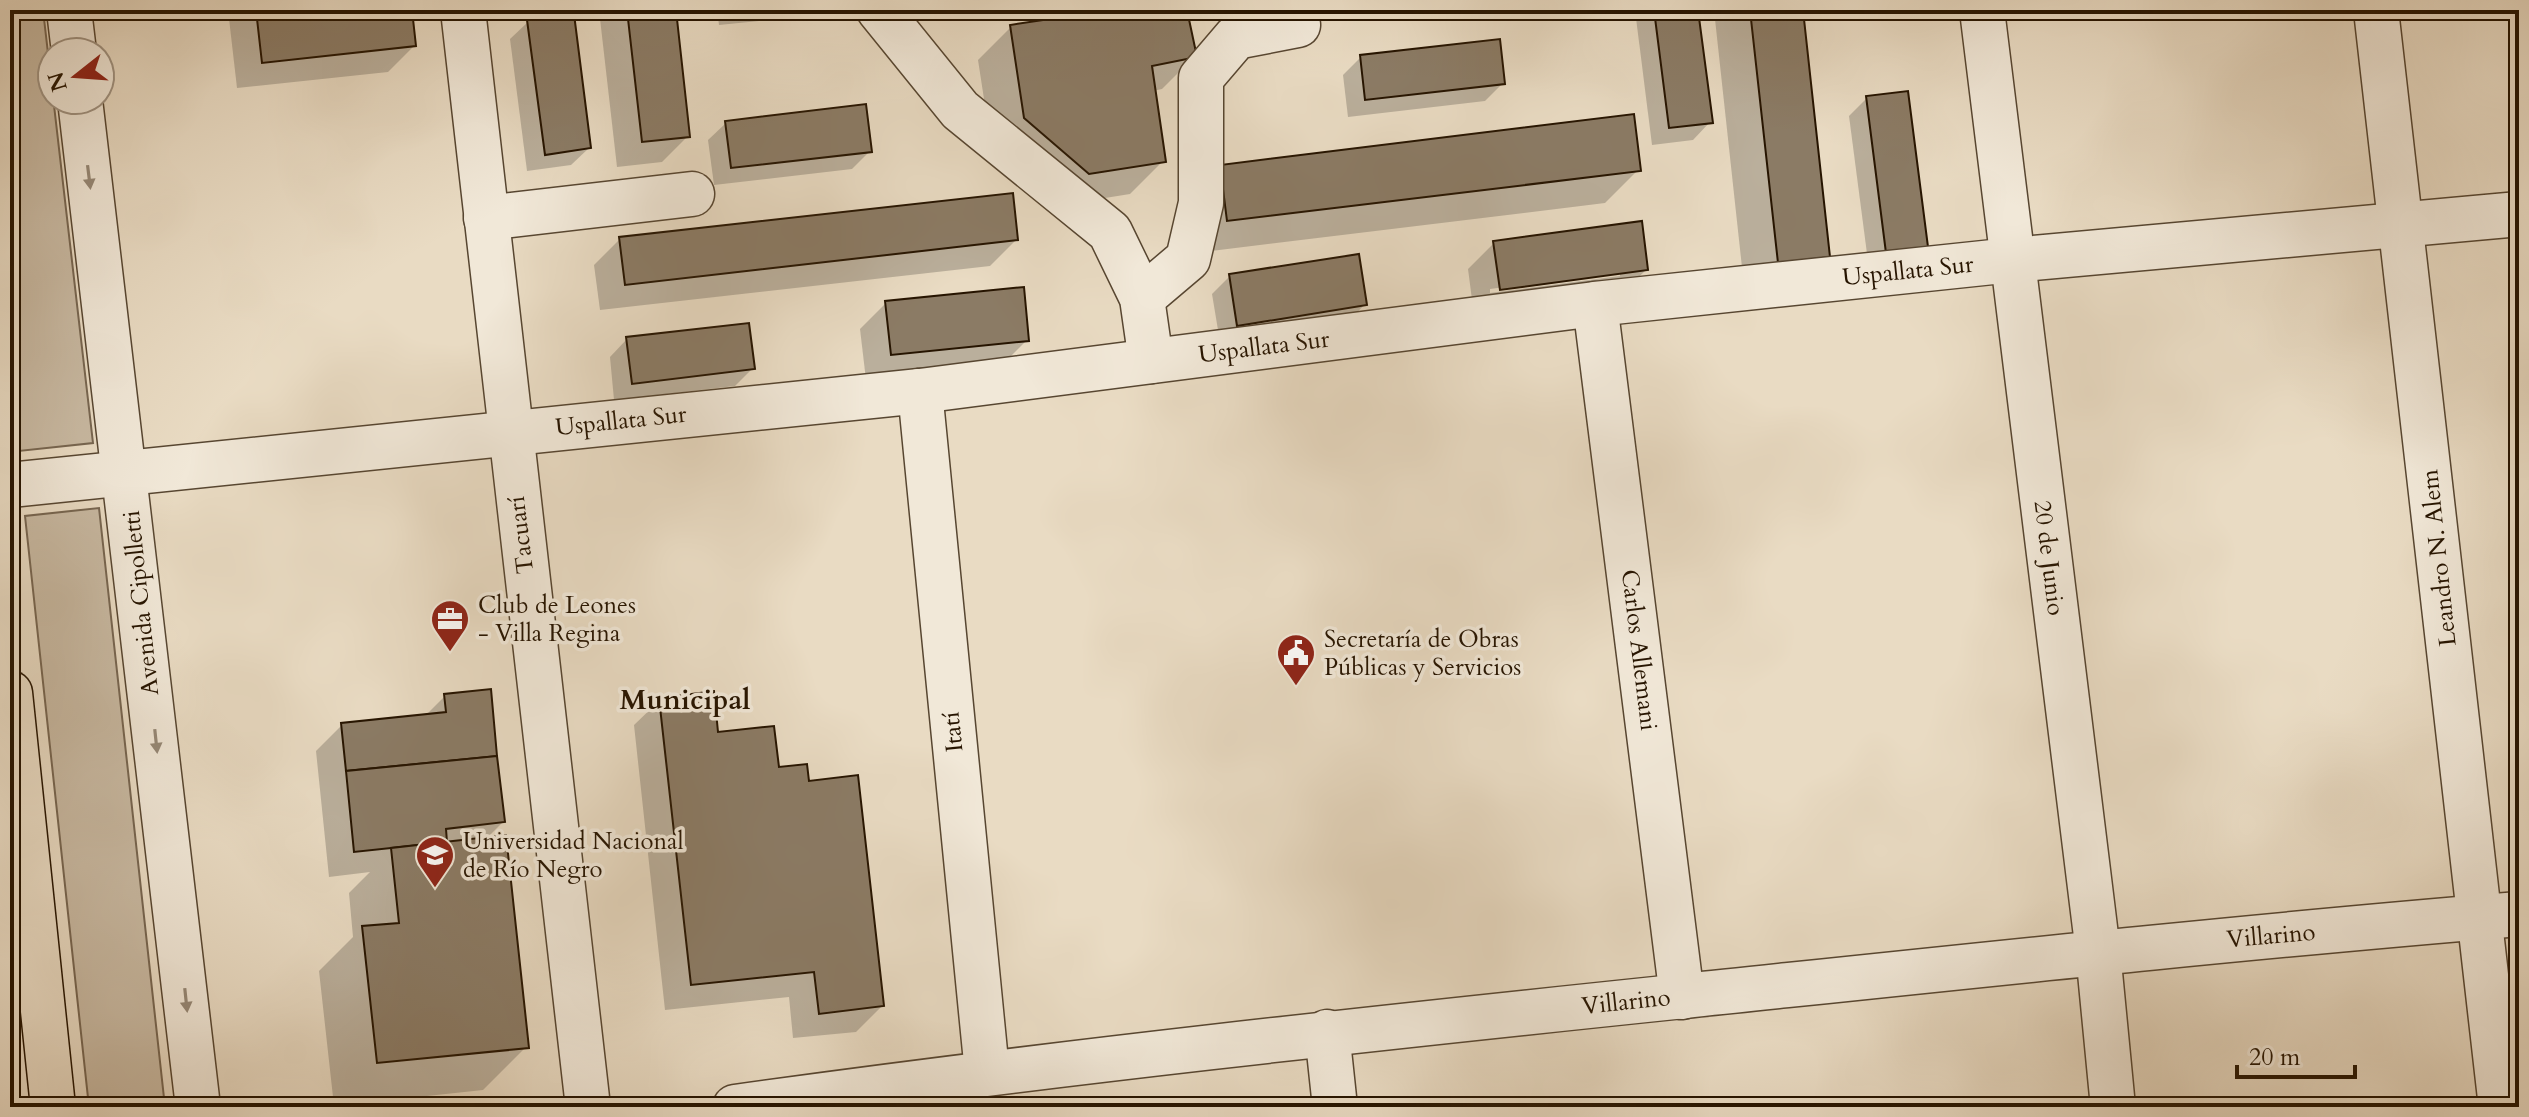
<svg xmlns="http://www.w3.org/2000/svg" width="2529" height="1117" font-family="Cardo,serif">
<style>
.green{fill:#c8b9a2;stroke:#776651;stroke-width:2}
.shadow{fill:#0003;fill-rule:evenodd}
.building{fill:#8b7b65;stroke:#261400;stroke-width:2}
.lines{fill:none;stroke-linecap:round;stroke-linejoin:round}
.minor-casing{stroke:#574631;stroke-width:47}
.major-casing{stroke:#261400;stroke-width:47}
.minor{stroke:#f1e8d8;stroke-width:44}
.major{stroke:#e9dbc3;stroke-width:44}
.oneway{fill:#968977}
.labels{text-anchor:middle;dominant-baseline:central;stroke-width:7;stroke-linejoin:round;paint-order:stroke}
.street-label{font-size:24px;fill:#261400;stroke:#f1e8d8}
.poi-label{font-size:24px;fill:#261400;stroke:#f1e8d8;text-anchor:start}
.quarter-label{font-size:28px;font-weight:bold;fill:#261400;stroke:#f1e8d8}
</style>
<rect width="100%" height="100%" fill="#e9dbc3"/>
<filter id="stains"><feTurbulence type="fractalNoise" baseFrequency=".0025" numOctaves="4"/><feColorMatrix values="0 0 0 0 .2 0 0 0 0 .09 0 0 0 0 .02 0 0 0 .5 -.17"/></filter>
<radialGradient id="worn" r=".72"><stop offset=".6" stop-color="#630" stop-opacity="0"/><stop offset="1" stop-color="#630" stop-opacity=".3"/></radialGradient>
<g class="green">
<path d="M 10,10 L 43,10 L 93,443 L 19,451 L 10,373 Z"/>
<path d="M 99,508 L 165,1107 L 89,1107 L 25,516 Z"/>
</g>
<g class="shadow">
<path d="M 228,10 L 410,10 L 414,46 L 388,72 L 237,88 Z"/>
<path d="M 599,10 L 674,10 L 688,136 L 662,162 L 617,167 Z"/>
<path d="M 717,10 L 769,10 L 759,21 L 719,25 Z"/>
<path d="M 1125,10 L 1185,10 L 1195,56 L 1162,89 L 1153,91 L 1163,161 L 1130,194 L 1055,206 L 992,151 L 978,60 L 1011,27 Z"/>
<path d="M 1240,10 L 1292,10 L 1241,18 Z"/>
<path d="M 1635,10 L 1696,10 L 1710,122 L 1693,140 L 1652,145 Z"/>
<path d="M 1714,10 L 1801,10 L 1828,256 L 1795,290 L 1745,295 Z"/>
<path d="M 528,22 L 589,148 L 571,165 L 527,171 L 510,39 Z"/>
<path d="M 1361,57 L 1503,83 L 1485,101 L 1348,117 L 1343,75 Z"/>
<path d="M 1867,98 L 1926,247 L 1869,269 L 1849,116 Z"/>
<path d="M 726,123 L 870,151 L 852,169 L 714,185 L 708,140 Z"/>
<path d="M 1221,167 L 1638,170 L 1605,203 L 1195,253 Z"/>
<path d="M 620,239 L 1016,240 L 990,266 L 600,310 L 594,265 Z"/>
<path d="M 1494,243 L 1646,270 L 1620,295 L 1474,315 L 1468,269 ZM 1620,272 L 1620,276 L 1490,293 L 1490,289 Z"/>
<path d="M 1230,276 L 1365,304 L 1348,322 L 1220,342 L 1212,294 Z"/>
<path d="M 886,303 L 1027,340 L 1001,366 L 866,380 L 860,329 Z"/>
<path d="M 627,339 L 753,368 L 735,386 L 614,400 L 610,357 Z"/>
<path d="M 445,696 L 503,822 L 485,840 L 526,1047 L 483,1090 L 334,1106 L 319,971 L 353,937 L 349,893 L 370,872 L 329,877 L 316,751 L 342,725 L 425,716 Z"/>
<path d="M 660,700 L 807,783 L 882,1006 L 856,1032 L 793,1038 L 789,997 L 665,1010 L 634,725 Z"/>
</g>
<g class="building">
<path d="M 256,10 L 412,10 L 416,46 L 262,63 Z"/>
<path d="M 627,10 L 676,10 L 690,137 L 642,142 Z"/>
<path d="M 1111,10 L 1187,10 L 1197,57 L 1152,66 L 1166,162 L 1089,174 L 1024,118 L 1010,25 Z"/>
<path d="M 1654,10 L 1698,10 L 1713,123 L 1669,128 Z"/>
<path d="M 1750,10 L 1803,10 L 1830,257 L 1778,263 Z"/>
<path d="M 574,14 L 591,148 L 545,155 L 527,20 Z"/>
<path d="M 1500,39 L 1505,84 L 1365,100 L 1360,55 Z"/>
<path d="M 1908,91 L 1928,247 L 1886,253 L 1866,96 Z"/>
<path d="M 866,104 L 872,152 L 731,168 L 725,121 Z"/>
<path d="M 1634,114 L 1641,171 L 1227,221 L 1220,165 Z"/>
<path d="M 1013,193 L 1018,240 L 625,285 L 619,237 Z"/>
<path d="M 1642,221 L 1648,270 L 1500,290 L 1493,241 Z"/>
<path d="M 1359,254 L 1367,305 L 1237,326 L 1229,274 Z"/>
<path d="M 1024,287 L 1029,341 L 891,355 L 885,301 Z"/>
<path d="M 749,323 L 755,369 L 632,384 L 626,337 Z"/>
<path d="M 491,689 L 497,756 L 346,771 L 341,723 L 446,712 L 444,694 Z"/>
<path d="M 714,691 L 718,732 L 774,726 L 779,767 L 807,764 L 809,781 L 858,775 L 884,1006 L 819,1014 L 814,972 L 691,985 L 659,698 Z"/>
<path d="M 497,756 L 505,822 L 446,829 L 447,842 L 354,852 L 346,771 Z"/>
<path d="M 506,835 L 529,1048 L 377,1063 L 362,926 L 399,923 L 391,848 Z"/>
</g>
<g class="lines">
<g class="minor-casing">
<g id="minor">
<path d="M 69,10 L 74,52"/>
<path d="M 463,10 L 588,1107"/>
<path d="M 879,10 L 960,110 L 1110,232 L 1142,298 L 1151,361"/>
<path d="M 1982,10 L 2098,952 L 2113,1107"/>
<path d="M 2376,10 L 2501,1107"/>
<path d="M 80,100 L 198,1107"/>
<path d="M 486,218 L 692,194"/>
<path d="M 1142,298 L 1188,259 L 1201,203 L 1201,78 L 1236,37 L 1298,25"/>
<path d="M 1595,304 L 1682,997"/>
<path d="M 920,391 L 987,1072"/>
<path d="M 10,485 L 920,391 L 1595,304 L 2012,260 L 2519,214"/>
<path d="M 1327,1032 L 1335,1107"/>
<path d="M 735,1107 C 1051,1063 1367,1029 1684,996 C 1962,967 2240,937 2519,914"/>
</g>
</g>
<g class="major-casing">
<path id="major" d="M 10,693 L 53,1107"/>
</g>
<use href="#minor" class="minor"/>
<use href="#major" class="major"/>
</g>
<defs><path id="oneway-solid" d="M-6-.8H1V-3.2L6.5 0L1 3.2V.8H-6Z" transform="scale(2)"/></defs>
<g class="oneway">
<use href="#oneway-solid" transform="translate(89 177) rotate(83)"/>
<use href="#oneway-solid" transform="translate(156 741) rotate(84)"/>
<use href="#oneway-solid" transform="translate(186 1000) rotate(84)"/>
</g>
<defs>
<g id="office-pin" transform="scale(2)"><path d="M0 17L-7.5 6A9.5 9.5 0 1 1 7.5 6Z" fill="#8f2418" stroke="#f1e8d8"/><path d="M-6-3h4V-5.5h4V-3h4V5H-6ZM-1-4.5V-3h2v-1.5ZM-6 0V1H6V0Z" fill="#fff"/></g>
<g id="civic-pin" transform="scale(2)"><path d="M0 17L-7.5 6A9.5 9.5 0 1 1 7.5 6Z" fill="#8f2418" stroke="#f1e8d8"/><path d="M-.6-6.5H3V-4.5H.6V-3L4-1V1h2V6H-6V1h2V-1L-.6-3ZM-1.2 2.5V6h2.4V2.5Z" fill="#fff"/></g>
<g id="university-pin" transform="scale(2)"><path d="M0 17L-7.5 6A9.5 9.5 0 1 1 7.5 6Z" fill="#8f2418" stroke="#f1e8d8"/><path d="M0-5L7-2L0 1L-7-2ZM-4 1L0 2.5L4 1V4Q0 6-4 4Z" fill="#fff"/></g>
</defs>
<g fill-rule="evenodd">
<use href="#office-pin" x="450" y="619"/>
<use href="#civic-pin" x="1296" y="653"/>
<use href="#university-pin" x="435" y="855"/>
</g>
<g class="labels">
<g class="street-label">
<text transform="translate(1908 271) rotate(-6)">Uspallata Sur</text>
<text transform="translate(1264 347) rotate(-7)">Uspallata Sur</text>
<text transform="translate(621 421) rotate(-6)">Uspallata Sur</text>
<text transform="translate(521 535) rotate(-97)">Tacuarí</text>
<text transform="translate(2049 558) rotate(83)">20 de Junio</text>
<text transform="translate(2439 558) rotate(-96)">Leandro N. Alem</text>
<text transform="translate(141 603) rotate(-96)">Avenida Cipolletti</text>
<text transform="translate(1639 650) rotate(83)">Carlos Allemani</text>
<text transform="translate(953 732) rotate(-96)">Itatí</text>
<text transform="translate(2271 936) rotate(-5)">Villarino</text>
<text transform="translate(1626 1002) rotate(-6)">Villarino</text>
</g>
<g class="poi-label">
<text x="478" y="605">Club de Leones<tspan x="478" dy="28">- Villa Regina</tspan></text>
<text x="1324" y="639">Secretaría de Obras<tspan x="1324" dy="28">Públicas y Servicios</tspan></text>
<text x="463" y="841">Universidad Nacional<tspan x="463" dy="28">de Río Negro</tspan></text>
</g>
<g class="quarter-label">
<text x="685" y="700">Municipal</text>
</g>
</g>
<rect width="2529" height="1117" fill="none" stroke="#e9dbc3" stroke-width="40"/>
<rect x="12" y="12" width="2505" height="1093" fill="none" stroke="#261400" stroke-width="4"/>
<rect x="20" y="20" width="2489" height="1077" fill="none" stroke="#261400" stroke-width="2"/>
<g transform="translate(76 76) rotate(253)"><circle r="38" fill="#f1e8d8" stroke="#a09382" stroke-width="2"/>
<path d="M0-6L14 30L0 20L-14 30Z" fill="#8f2418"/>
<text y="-12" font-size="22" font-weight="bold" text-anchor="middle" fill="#261400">N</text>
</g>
<path d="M2237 1065v12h118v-12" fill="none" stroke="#261400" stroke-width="4"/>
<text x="2249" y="1065" font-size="24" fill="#261400" stroke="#f1e8d8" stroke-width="6" paint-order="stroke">20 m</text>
<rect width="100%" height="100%" filter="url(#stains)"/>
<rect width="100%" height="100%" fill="url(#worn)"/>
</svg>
